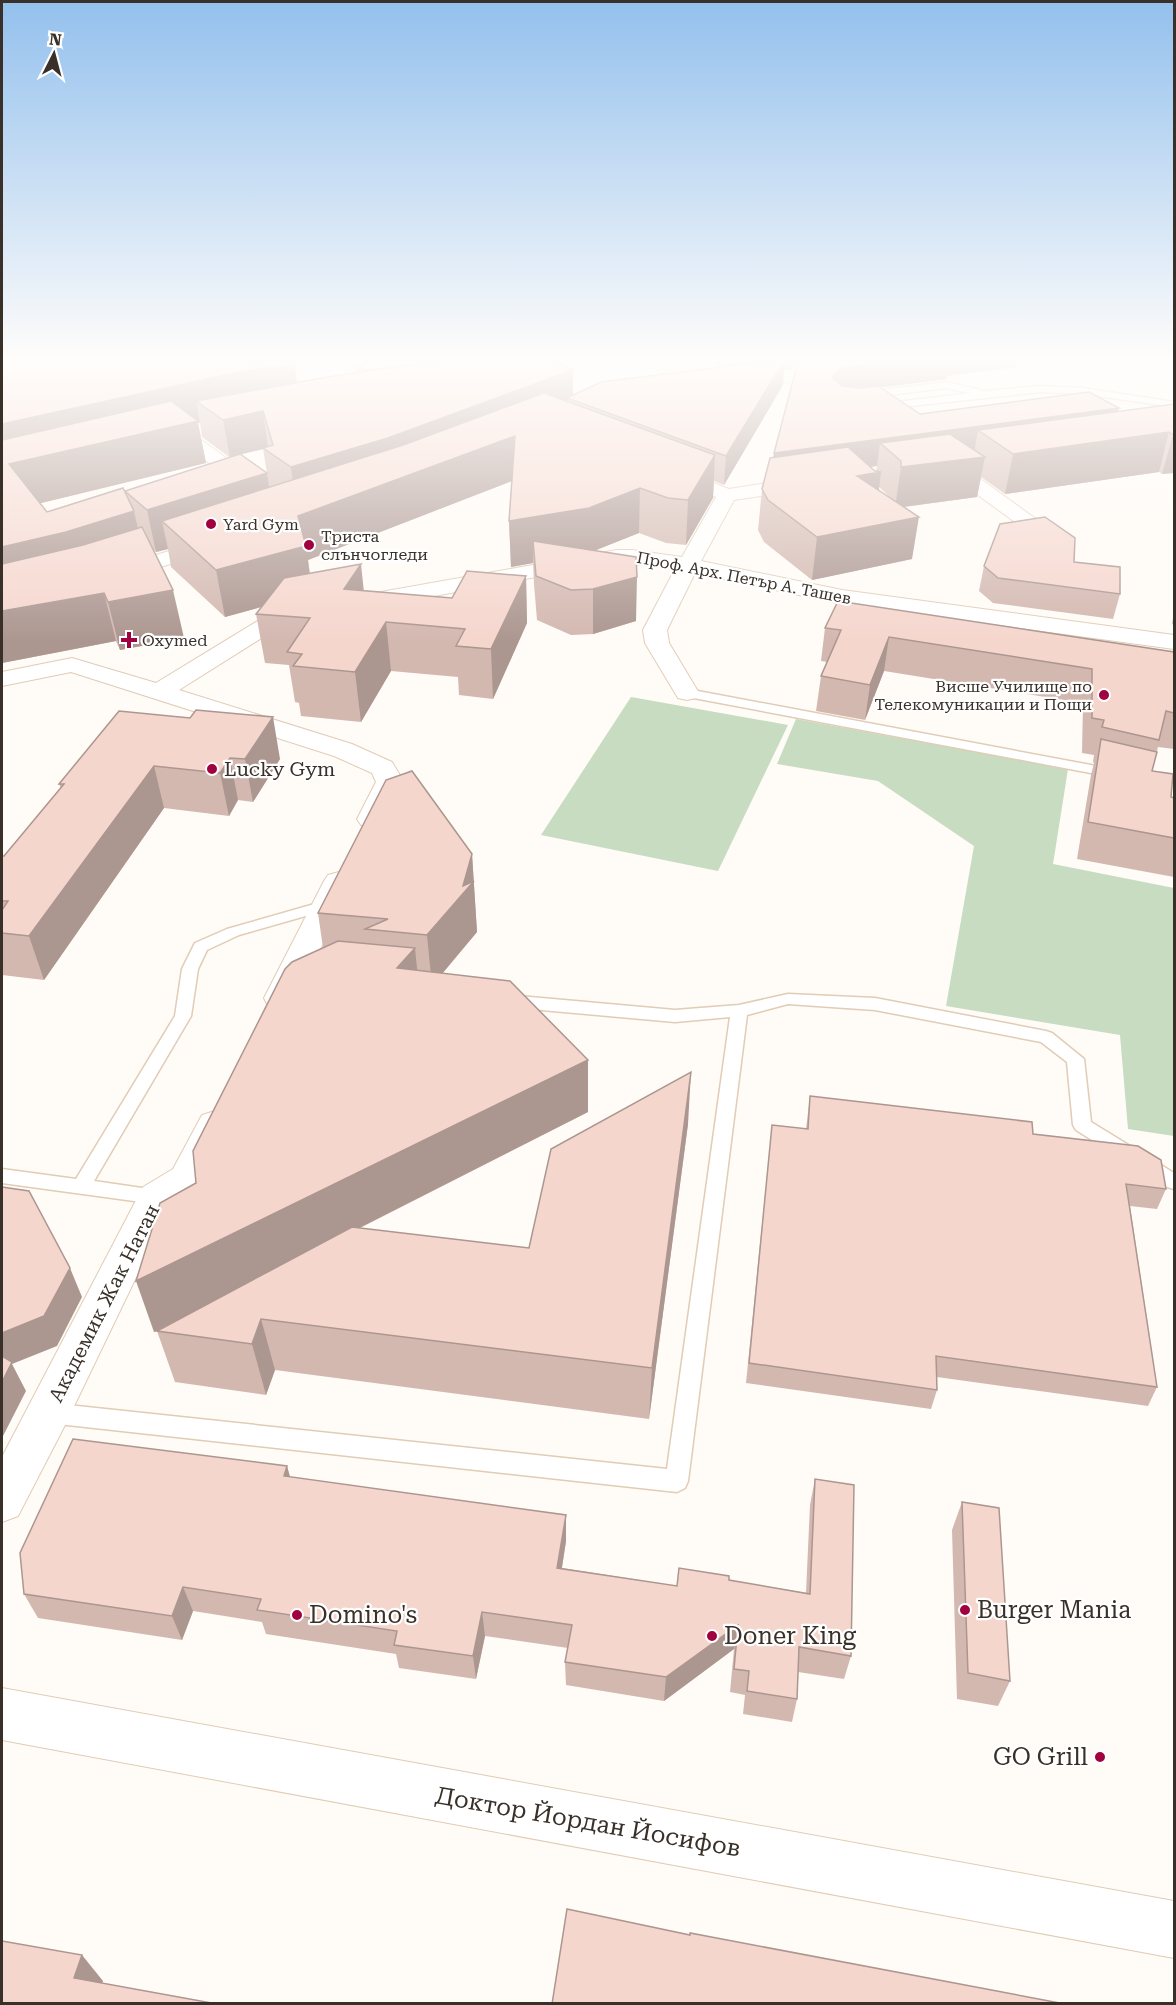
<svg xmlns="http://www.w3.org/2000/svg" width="1176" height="2005" font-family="'Roboto Serif',serif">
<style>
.green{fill:#c7dcc1}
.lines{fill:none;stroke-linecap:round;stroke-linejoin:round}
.service-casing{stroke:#e1ccb6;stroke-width:3}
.minor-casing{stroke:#e1ccb6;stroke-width:2}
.tertiary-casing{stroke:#e1ccb6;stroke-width:2}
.service{fill:#fff;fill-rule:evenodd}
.minor{fill:#fff;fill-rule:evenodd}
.tertiary{fill:#fff;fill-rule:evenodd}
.wall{fill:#d3b8b0;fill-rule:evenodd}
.shaded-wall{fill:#ac9690}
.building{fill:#f5d6cd;stroke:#ac9690;stroke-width:1.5}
.poi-dot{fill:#a0023f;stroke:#fff;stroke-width:2}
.labels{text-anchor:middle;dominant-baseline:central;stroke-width:4.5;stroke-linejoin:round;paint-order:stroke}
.far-poi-label{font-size:16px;fill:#393129;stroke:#fff;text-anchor:start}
.far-street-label{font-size:16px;fill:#393129;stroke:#fff}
.poi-label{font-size:20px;fill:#393129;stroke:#fff;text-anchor:start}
.street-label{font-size:20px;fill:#393129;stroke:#fff}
.near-poi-label{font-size:24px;fill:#393129;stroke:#fff;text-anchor:start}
.near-street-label{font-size:24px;fill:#393129;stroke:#fff}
</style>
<rect width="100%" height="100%" fill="#fffbf6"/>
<g class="green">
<path d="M 631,697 L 788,725 L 718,871 L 541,835 Z"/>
<path d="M 796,719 L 1068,769 L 1053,864 L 1174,888 L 1174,1136 L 1128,1129 L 1120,1035 L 946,1006 L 974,846 L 878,781 L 777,764 Z"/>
</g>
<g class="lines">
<g class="service-casing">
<g id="service">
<path d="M 946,382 L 985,391 L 1040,386 L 1083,388 L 1174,402 L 1174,407 L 1083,394 L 1040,392 L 883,409 L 879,406 L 880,404 L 970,393 L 946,388 L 864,398 L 860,395 L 864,392 Z"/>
<path d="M 687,689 L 1112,769 L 1119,773 L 1112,777 L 683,696 L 681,693 Z"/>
<path d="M 325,901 L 333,906 L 330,909 L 239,935 L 207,950 L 198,969 L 191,1016 L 94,1181 L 156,1190 L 163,1192 L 166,1197 L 163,1202 L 156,1204 L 2,1183 L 2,1169 L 76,1179 L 175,1016 L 182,969 L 195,943 L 227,929 Z"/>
<path d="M 788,994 L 875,998 L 1046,1031 L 1052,1033 L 1084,1059 L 1091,1122 L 1174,1173 L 1174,1189 L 1167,1187 L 1076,1130 L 1073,1125 L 1067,1062 L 1041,1042 L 875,1010 L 788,1004 L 747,1015 L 688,1481 L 685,1488 L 677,1492 L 49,1423 L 41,1420 L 38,1413 L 41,1406 L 49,1403 L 667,1469 L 730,1017 L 675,1022 L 508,1007 L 502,1005 L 500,1001 L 502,997 L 508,995 L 675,1010 L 739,1005 Z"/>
</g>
</g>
<g class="minor-casing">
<g id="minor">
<path d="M 876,361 L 922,361 L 914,366 L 740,388 L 732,383 L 740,378 Z"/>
<path d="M 182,429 L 188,430 L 260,483 L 263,487 L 260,491 L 246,491 L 176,438 L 173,434 L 176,430 Z"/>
<path d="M 946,457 L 953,459 L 1047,527 L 1050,531 L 1047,535 L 1040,537 L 1033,535 L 939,467 L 937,463 L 939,459 Z"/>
<path d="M 671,467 L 729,489 L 806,477 L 813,479 L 816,483 L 813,487 L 806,489 L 734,500 L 701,561 L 842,590 L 1174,635 L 1174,649 L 842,604 L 695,573 L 667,630 L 669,643 L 699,693 L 696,698 L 687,700 L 678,698 L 645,643 L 643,630 L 675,569 L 617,562 L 364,609 L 356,607 L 353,602 L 356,597 L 364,595 L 617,550 L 632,550 L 682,557 L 716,497 L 664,477 L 661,473 L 664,469 Z"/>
<path d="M 213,537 L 220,539 L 223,543 L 220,547 L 117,582 L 109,580 L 106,575 L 109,570 Z"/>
<path d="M 302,607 L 310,609 L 313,614 L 310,619 L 284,624 L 179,690 L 352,744 L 392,762 L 404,782 L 381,825 L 371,827 L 361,825 L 357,819 L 376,782 L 372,773 L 334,756 L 71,672 L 2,686 L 2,672 L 72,658 L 156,683 L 269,614 Z"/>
<path d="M 339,872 L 350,875 L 354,881 L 296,998 L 292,1006 L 280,1009 L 268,1006 L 264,998 L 324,881 L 328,875 Z"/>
<path d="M 215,1111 L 228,1115 L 233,1124 L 199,1189 L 170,1207 L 64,1427 L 18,1516 L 2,1522 L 2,1457 L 143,1187 L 173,1169 L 202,1115 Z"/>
</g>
</g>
<g class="tertiary-casing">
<path id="tertiary" d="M 2,1688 L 1174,1901 L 1174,1958 L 2,1740 Z"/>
</g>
<use href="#service" class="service"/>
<use href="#minor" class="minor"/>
<use href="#tertiary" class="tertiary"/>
</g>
<g class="wall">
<path d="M 2,361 L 298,361 L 295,368 L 297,382 L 357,372 L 347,361 L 555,361 L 573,395 L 718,367 L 711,361 L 797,361 L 792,369 L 784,370 L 783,385 L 724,485 L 714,481 L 713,498 L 686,545 L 666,543 L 639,533 L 595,550 L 636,621 L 593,634 L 571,635 L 537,620 L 534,584 L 533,563 L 511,567 L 509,521 L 512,481 L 308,560 L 310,574 L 364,591 L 452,598 L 526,576 L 527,623 L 493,699 L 459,695 L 458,677 L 391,671 L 361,722 L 301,716 L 299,703 L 295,702 L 289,665 L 265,663 L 256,614 L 261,607 L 225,617 L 171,567 L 168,549 L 156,552 L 154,550 L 184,638 L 120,650 L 116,641 L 2,663 ZM 198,423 L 200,423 L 202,437 L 229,457 L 125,491 L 126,494 L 47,512 L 40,503 L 206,463 ZM 263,449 L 267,473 L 241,454 Z"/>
<path d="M 798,361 L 1028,361 L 1016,362 L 1015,367 L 947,376 L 947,379 L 880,387 L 920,414 L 1119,408 L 1118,412 L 1174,404 L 1174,473 L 1162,474 L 1159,472 L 1005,494 L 981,477 L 977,497 L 904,507 L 912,559 L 812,580 L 764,542 L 758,530 L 762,489 L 773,457 ZM 877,466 L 876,471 L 871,467 ZM 879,487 L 892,499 L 879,490 Z"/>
<path d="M 1074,562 L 1120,594 L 1113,619 L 993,603 L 979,591 L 984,566 Z"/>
<path d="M 1174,612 L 1174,625 L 1172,624 Z"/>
<path d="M 825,628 L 1174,652 L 1174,749 L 1158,747 L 1152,771 L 1171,797 L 1174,798 L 1174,877 L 1077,859 L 1091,775 L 1094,763 L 1093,762 L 1094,755 L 1082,753 L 1083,703 L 884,671 L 865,720 L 816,711 L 821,676 L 827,662 L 821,661 Z"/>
<path d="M 119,711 L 280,759 L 253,802 L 238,800 L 229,816 L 164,808 L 44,980 L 2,975 L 2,856 L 4,856 L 61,788 L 59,784 Z"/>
<path d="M 472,854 L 477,932 L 442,973 L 588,1060 L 588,1112 L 360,1228 L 529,1248 L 688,1124 L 649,1419 L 275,1370 L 266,1395 L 175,1382 L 157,1331 L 172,1323 L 154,1332 L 196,1183 L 323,948 L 318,913 Z"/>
<path d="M 810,1096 L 1033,1134 L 1166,1189 L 1157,1209 L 1130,1206 L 1157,1387 L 1148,1406 L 937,1377 L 937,1390 L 931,1409 L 746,1383 L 772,1125 L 806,1129 Z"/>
<path d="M 287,1466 L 290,1477 L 566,1515 L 566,1541 L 562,1568 L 677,1586 L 729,1580 L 806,1593 L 810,1505 L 815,1479 L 851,1656 L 844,1679 L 798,1672 L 797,1699 L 792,1722 L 743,1714 L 745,1695 L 730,1692 L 734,1649 L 664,1701 L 566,1685 L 565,1662 L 568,1648 L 485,1636 L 476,1679 L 399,1668 L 396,1654 L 266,1634 L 262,1622 L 193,1611 L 182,1640 L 38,1618 L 24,1594 Z"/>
<path d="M 962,1502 L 1010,1681 L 998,1706 L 957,1699 L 952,1530 Z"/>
</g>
<g class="shaded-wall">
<path d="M 288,361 L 298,361 L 295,368 L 299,404 L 196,401 L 200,423 L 198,423 L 206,463 L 21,508 L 2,469 L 2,424 Z"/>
<path d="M 747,361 L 797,361 L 792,369 L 784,370 L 783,385 L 724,485 L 726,456 L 746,375 Z"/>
<path d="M 895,361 L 1028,361 L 1016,362 L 1015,367 L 947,376 L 947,379 L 839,393 L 830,400 L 833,375 L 842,367 Z"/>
<path d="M 573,370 L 573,400 L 567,398 L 567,407 L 296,507 L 291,467 Z"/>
<path d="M 1119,408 L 1112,434 L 978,430 L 974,453 L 900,463 L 901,461 L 880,443 L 877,466 L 771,481 L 774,453 Z"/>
<path d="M 263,411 L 268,448 L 230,457 L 223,420 Z"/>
<path d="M 1169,432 L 1159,472 L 1005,494 L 1013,454 Z"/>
<path d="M 1173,435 L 1174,435 L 1174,473 L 1162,474 Z"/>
<path d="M 515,436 L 517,479 L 308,560 L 312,593 L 225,617 L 216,570 L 298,516 Z"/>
<path d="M 715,455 L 713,498 L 686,545 L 688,500 Z"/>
<path d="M 985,457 L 977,497 L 895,508 L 901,467 Z"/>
<path d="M 881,472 L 876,513 L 857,476 Z"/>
<path d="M 267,473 L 273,514 L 162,521 L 168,549 L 156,552 L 147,510 Z"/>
<path d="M 640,488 L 639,533 L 589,553 L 533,541 L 533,563 L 511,567 L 509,521 Z"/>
<path d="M 134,511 L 144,556 L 2,598 L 2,547 Z"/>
<path d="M 919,517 L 912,559 L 812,580 L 817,537 Z"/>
<path d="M 361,564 L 366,612 L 344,589 Z"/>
<path d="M 526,576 L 527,623 L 493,699 L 491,649 Z"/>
<path d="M 637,577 L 636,621 L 593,634 L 593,589 Z"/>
<path d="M 173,590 L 184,638 L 120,650 L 108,602 Z"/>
<path d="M 104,593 L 116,641 L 2,663 L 2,611 Z"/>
<path d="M 386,622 L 391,671 L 361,722 L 355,672 Z"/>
<path d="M 889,637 L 884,671 L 865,720 L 870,685 Z"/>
<path d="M 273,717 L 280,759 L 253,802 L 245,759 Z"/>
<path d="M 230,758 L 238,800 L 229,816 L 220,773 Z"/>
<path d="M 154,766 L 164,808 L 44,980 L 29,936 Z"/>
<path d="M 472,854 L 477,932 L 432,986 L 427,935 L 463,886 Z"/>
<path d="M 415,948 L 420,1000 L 397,968 Z"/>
<path d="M 588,1060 L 588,1112 L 154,1332 L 136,1281 Z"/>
<path d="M 691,1072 L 688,1124 L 649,1419 L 652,1368 Z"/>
<path d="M 70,1268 L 82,1297 L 57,1346 L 12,1364 L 26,1391 L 2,1438 L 2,1333 Z"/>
<path d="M 261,1319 L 275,1370 L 266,1395 L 252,1344 Z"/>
<path d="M 287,1466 L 294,1492 L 284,1476 Z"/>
<path d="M 566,1515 L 566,1541 L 558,1592 L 557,1568 Z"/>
<path d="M 183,1587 L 193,1611 L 182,1640 L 172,1616 Z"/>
<path d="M 482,1612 L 485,1636 L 476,1679 L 473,1656 Z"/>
<path d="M 738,1625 L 734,1649 L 664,1701 L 666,1677 Z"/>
<path d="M 82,1955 L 103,1981 L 96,2003 L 74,1978 Z"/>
</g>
<g class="building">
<path d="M 2,361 L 293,361 L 294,364 L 239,372 L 2,424 Z"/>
<path d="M 357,361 L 439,361 L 366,371 Z"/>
<path d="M 439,361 L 555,361 L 573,370 L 388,438 L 291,467 L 263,448 L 273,445 L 263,411 L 223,420 L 196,401 L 327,377 Z"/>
<path d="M 769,361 L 784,361 L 726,456 L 567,398 L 601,382 Z"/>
<path d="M 798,361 L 895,361 L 842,367 L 833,375 L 833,378 L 842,386 L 859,388 L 878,386 L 920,414 L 1089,392 L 1119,408 L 774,453 Z"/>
<path d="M 544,393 L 715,455 L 688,500 L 668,498 L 640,488 L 589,508 L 509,521 L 515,436 L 298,516 L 306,546 L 216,570 L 162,521 L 403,445 Z"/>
<path d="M 171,401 L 198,421 L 9,464 L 47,512 L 123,488 L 134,511 L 66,532 L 2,547 L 2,440 Z"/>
<path d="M 1174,404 L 1174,435 L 1169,432 L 1013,454 L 978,430 Z"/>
<path d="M 950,434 L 985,457 L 901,467 L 901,461 L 880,443 Z"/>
<path d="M 848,447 L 875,471 L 881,472 L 857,476 L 919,517 L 817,537 L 768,500 L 762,489 L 770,458 Z"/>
<path d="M 240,454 L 267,473 L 147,510 L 125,491 Z"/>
<path d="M 1045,517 L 1075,538 L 1074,562 L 1120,567 L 1120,594 L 998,578 L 984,566 L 1000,524 Z"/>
<path d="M 142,527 L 173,590 L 108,602 L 104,593 L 2,611 L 2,564 L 83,545 Z"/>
<path d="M 533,541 L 636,557 L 637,577 L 593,589 L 571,590 L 536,576 Z"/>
<path d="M 361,564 L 344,589 L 452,598 L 467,571 L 526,576 L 491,649 L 456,646 L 465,629 L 386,622 L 355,672 L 293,666 L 302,654 L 287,652 L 310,618 L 256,614 L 284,578 Z"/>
<path d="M 838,601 L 1174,652 L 1174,713 L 1166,711 L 1159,740 L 1102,727 L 1104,720 L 1092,718 L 1092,669 L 889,637 L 870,685 L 821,676 L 841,630 L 825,628 Z"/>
<path d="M 196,710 L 273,717 L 245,759 L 230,758 L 220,773 L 154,766 L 29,936 L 2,933 L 2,910 L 8,901 L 2,901 L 2,856 L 4,856 L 64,784 L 59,784 L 119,711 L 190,718 Z"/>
<path d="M 1101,739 L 1157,752 L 1152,771 L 1173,774 L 1171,797 L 1174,798 L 1174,838 L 1088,822 Z"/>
<path d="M 412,771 L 472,854 L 463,886 L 474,881 L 427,935 L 365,929 L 388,919 L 318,913 L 386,780 Z"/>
<path d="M 338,941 L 415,948 L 397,968 L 510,981 L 588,1060 L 136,1281 L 160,1203 L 196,1183 L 193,1151 L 285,969 L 292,962 Z"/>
<path d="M 691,1072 L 652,1368 L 261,1319 L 252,1344 L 157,1331 L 352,1227 L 529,1248 L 551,1149 Z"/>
<path d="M 810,1096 L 1032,1122 L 1033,1134 L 1138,1146 L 1161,1160 L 1166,1189 L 1126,1184 L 1157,1387 L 936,1356 L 937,1390 L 749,1363 L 772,1125 L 808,1129 Z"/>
<path d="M 2,1187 L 29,1191 L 70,1268 L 44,1316 L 2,1333 Z"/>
<path d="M 2,1356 L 12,1362 L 2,1382 Z"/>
<path d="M 73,1439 L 287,1466 L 284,1476 L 566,1515 L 557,1568 L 677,1586 L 679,1568 L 729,1576 L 729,1580 L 810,1594 L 815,1479 L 854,1485 L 851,1656 L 799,1647 L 797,1699 L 747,1691 L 749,1671 L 734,1669 L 738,1625 L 666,1677 L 565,1662 L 572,1625 L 482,1612 L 473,1656 L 394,1645 L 397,1631 L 257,1610 L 261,1599 L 183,1587 L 172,1616 L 24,1594 L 20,1553 Z"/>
<path d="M 962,1502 L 999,1508 L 1010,1681 L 968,1673 Z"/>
<path d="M 567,1909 L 690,1935 L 690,1933 L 1065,2004 L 552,2004 Z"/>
<path d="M 2,1941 L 82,1955 L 74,1978 L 217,2004 L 2,2004 Z"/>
</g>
<linearGradient id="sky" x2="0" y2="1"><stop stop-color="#93c0ed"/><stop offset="0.56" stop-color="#fffdfb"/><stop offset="1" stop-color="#fffdfb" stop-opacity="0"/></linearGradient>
<rect width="1176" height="642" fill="url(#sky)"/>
<g class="poi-dot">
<circle cx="211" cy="524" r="6"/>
<circle cx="309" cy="545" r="6"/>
<path d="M126 631h6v6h6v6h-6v6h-6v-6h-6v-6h6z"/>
<circle cx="1104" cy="695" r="6"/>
<circle cx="212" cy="769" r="6"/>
<circle cx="965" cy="1610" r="6"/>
<circle cx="297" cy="1615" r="6"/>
<circle cx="712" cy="1636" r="6"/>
<circle cx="1100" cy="1757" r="6"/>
</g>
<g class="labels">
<g class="far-poi-label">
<text x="223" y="524">Yard Gym</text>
<text x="321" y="536">Триста<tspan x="321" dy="18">слънчогледи</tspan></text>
<text x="142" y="640">Oxymed</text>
<text x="1092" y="686" text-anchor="end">Висше Училище по<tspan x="1092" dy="18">Телекомуникации и Пощи</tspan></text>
</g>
<g class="far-street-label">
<text transform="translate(744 578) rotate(11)">Проф. Арх. Петър А. Ташев</text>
</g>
<g class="poi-label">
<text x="224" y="769">Lucky Gym</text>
</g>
<g class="street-label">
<text transform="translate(104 1303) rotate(-63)">Академик Жак Натан</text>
</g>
<g class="near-poi-label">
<text x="977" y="1610">Burger Mania</text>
<text x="309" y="1615">Domino's</text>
<text x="724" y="1636">Doner King</text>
<text x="1088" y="1757" text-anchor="end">GO Grill</text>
</g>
<g class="near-street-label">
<text transform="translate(588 1822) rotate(10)">Доктор Йордан Йосифов</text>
</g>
</g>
<rect width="1176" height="2005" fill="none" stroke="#393129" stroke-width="6"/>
<g transform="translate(54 54) rotate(6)" stroke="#ffffff" stroke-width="4.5" paint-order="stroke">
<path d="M0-4.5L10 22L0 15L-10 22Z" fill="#393129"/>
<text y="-9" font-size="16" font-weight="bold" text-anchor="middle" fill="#393129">N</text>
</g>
</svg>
